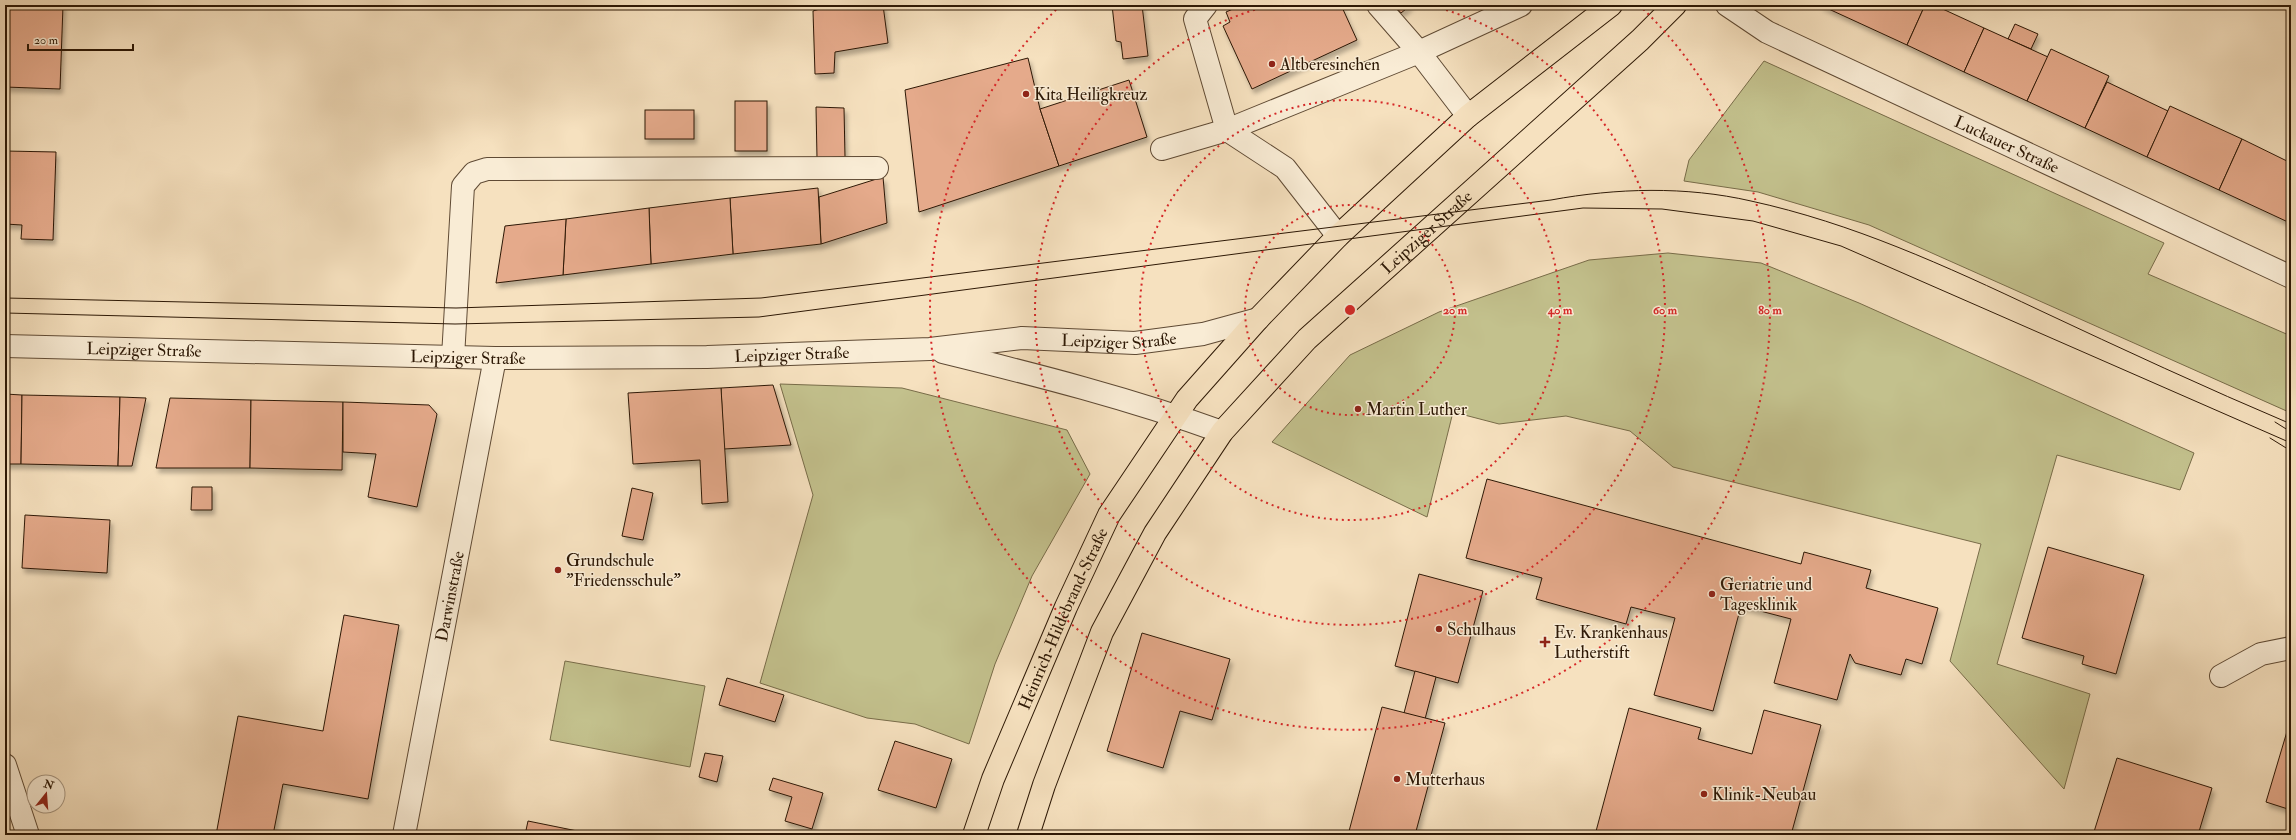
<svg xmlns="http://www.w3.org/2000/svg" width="2296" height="840" font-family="'IM FELL Double Pica',serif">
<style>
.green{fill:#c3c18d;stroke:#786c49}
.building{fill:#e5aa8b;stroke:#2d1805;filter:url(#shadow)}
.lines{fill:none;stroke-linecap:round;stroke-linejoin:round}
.minor-casing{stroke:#5f4a34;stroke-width:24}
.major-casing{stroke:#2d1805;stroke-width:24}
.minor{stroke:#f9ecd5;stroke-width:22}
.major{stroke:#f6e1bf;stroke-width:22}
.tram{stroke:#2d1805;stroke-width:1}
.ring{fill:none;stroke:#d62828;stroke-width:2;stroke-dasharray:2 4}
.poi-dot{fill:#8f2418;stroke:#f9ecd5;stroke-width:1.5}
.labels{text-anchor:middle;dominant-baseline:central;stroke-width:3;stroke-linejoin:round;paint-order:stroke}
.poi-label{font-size:17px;fill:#2d1805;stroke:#f9ecd5;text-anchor:start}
.street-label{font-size:17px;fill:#2d1805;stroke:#f9ecd5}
.centre{fill:#d62828;stroke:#f9ecd5;stroke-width:2}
.ring-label{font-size:12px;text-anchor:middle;font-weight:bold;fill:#d62828;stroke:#f9ecd5;stroke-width:3;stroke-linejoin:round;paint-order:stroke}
</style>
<defs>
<filter id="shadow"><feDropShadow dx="2.5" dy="4.5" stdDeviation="2" flood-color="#0004"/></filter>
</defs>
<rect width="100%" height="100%" fill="#f6e1bf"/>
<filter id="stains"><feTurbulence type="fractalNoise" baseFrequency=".005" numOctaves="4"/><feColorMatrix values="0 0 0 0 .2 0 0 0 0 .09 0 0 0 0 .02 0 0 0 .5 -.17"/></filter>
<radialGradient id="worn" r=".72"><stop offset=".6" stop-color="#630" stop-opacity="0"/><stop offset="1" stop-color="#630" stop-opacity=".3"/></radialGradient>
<g class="green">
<path d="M 1764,61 L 2164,243 L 2148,274 L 2291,336 L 2291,413 L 1869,225 L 1758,192 L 1684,181 L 1689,160 Z"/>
<path d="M 1668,253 L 1761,263 L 1859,303 L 2194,453 L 2180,490 L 2057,455 L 1997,664 L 2090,694 L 2064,789 L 1950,661 L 1981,544 L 1673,467 L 1630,431 L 1566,416 L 1499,424 L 1453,412 L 1427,517 L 1272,442 L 1350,355 L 1439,312 L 1589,260 Z"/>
<path d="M 780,384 L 902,388 L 1067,430 L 1090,474 L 1032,576 L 995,664 L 969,744 L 915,724 L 867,718 L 760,683 L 813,495 Z"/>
<path d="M 565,661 L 705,686 L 690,767 L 550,740 Z"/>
</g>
<g class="building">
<path d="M 5,5 L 63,5 L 60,89 L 5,87 Z"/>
<path d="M 833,5 L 883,5 L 888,43 L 835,52 L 834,73 L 815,74 L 813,11 Z"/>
<path d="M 1112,5 L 1142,5 L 1148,56 L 1123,59 L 1121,42 L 1116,41 Z"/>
<path d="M 1242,5 L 1341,5 L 1357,40 L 1252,89 L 1223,26 L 1230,22 L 1226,12 Z"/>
<path d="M 1394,5 L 1411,5 L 1401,13 Z"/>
<path d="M 1820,5 L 1925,5 L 1907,45 Z"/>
<path d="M 1925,5 L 1934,5 L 1984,28 L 1964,72 L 1907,45 Z"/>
<path d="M 2015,24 L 2038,34 L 2031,49 L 2008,39 Z"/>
<path d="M 1984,28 L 2048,57 L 2027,101 L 1964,72 Z"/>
<path d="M 2051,49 L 2109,76 L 2085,128 L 2027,101 Z"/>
<path d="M 1028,58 L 1040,109 L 1059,166 L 919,212 L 905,90 Z"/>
<path d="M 1129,80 L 1147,137 L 1059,166 L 1040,109 Z"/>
<path d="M 2107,82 L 2168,111 L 2147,157 L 2085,128 Z"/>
<rect x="735" y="101" width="32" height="50"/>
<path d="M 2170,106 L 2242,139 L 2219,190 L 2147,157 Z"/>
<path d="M 816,107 L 844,108 L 845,157 L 817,158 Z"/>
<rect x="645" y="110" width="49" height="29"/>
<path d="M 2242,139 L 2291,163 L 2291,216 L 2288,222 L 2219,190 Z"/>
<path d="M 5,151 L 56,152 L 53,240 L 21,239 L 22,225 L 5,224 Z"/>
<path d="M 883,177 L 887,223 L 821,244 L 819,197 Z"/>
<path d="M 818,188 L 821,244 L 733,254 L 730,198 Z"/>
<path d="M 730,198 L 733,254 L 651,264 L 649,208 Z"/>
<path d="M 649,208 L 651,264 L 563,275 L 566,219 Z"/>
<path d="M 566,219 L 563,275 L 496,283 L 505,226 Z"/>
<path d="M 773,385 L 791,445 L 724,449 L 721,388 Z"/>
<path d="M 721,388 L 728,502 L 702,504 L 700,460 L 633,464 L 628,393 Z"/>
<path d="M 5,394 L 22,395 L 21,464 L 5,464 Z"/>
<path d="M 22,395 L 120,397 L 118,466 L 21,464 Z"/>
<path d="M 120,397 L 146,398 L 132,466 L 118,466 Z"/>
<path d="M 170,398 L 251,400 L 250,468 L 156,468 Z"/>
<path d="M 251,400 L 343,402 L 342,470 L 250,468 Z"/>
<path d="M 343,402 L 429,405 L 437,414 L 417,507 L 368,497 L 376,454 L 343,452 Z"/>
<path d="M 1487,479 L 1801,564 L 1804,552 L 1871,570 L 1866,588 L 1938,608 L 1922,664 L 1906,659 L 1901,675 L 1855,663 L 1850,654 L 1837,700 L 1774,683 L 1791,619 L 1741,606 L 1713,711 L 1654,695 L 1675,618 L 1631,607 L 1626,624 L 1536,599 L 1542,578 L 1466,558 Z"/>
<path d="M 192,487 L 212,487 L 212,510 L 191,510 Z"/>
<path d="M 632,488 L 653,493 L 643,540 L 622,536 Z"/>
<path d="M 25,515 L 110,520 L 107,573 L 22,568 Z"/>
<path d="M 2048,547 L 2144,575 L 2116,674 L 2082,664 L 2084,656 L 2022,638 Z"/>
<path d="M 1419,574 L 1483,591 L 1458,683 L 1395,666 Z"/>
<path d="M 344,615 L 399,625 L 368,799 L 283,784 L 273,835 L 216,835 L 238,716 L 323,731 Z"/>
<path d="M 1142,633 L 1230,659 L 1212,720 L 1180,711 L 1163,768 L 1107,751 Z"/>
<path d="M 1415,671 L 1436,677 L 1425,719 L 1404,713 Z"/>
<path d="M 727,678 L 784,695 L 775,722 L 719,705 Z"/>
<path d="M 1382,707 L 1445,723 L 1415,835 L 1348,835 Z"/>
<path d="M 1629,708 L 1701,728 L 1698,739 L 1752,754 L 1764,710 L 1821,725 L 1791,835 L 1595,835 Z"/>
<path d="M 2291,718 L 2291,810 L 2266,802 Z"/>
<path d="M 895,741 L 952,759 L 936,808 L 878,790 Z"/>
<path d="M 705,753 L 723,756 L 717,782 L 699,777 Z"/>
<path d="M 2117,758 L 2212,788 L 2198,835 L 2093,835 Z"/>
<path d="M 773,778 L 823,793 L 812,829 L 785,821 L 792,797 L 769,790 Z"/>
<path d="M 528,821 L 597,835 L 525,835 Z"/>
</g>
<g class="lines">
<g class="minor-casing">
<g id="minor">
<path d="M 1206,5 L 1195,19 L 1227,130 L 1285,168 L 1338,236"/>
<path d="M 1378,5 L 1419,52 L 1468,116"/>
<path id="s1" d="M 1727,5 L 1767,32 L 2291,277"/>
<path d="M 1162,149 L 1227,130 L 1419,52 L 1521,5"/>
<path id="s2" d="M 5,346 L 495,358 L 707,357 L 930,349 L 1022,338 L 1135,343 L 1203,334 L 1258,319"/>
<path d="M 943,352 C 1037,375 1131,399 1222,432"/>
<path d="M 453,357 L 463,186 L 474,173 L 487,169 L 877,168"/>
<path d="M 2221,676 L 2261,654 L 2291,648"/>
<path d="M 5,765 L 28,835"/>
<path id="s3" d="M 404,835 L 495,358"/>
</g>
</g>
<g class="major-casing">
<g id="major">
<path id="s4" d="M 974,835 L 993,779 L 1066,607 L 1109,515 L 1187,399 L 1258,319 L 1338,236 L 1468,116 L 1611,5"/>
<path id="s5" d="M 1028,835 L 1044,785 L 1102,632 L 1155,533 L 1222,432 L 1307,339 L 1640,40 L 1675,5"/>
</g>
</g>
<use href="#minor" class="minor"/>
<use href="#major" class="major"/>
<g class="tram">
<path d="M 5,298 L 456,308 L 761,298 L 1551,200 C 1616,188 1686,186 1751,201 C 1852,223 1946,266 2039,310 C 2122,349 2206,388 2291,424"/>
<path d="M 5,313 L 455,324 L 759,317 L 1583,208 L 1662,209 L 1753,221 L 1841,246 L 2291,443"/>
<path d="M 2275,422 L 2291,432"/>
<path d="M 2270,438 L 2291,451"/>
</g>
</g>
<g class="ring">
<circle cx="1350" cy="310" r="105"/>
<circle cx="1350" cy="310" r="210"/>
<path d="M1429 5A315 315 0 1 1 1271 5"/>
<path d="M1639 5A420 420 0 1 1 1061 5"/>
</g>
<g class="poi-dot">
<circle cx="1272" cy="64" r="4"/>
<circle cx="1026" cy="94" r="4"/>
<circle cx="1358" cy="409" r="4"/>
<circle cx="558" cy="570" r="4"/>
<circle cx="1712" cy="594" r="4"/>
<circle cx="1439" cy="629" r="4"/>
<path d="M1543 636h4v4h4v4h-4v4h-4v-4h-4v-4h4z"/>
<circle cx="1397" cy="779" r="4"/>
<circle cx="1704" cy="794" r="4"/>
</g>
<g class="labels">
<g class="poi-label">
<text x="1280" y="64">Altberesinchen</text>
<text x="1034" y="94">Kita Heiligkreuz</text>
<text x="1366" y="409">Martin Luther</text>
<text x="566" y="560">Grundschule<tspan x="566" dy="20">"Friedensschule"</tspan></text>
<text x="1720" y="584">Geriatrie und<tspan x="1720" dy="20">Tagesklinik</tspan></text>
<text x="1447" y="629">Schulhaus</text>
<text x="1554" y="632">Ev. Krankenhaus<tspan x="1554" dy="20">Lutherstift</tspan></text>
<text x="1405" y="779">Mutterhaus</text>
<text x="1712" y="794">Klinik-Neubau</text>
</g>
<g class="street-label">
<text stroke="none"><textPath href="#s1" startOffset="313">Luckauer Straße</textPath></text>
<text stroke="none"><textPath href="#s5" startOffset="736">Leipziger Straße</textPath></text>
<text stroke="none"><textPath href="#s2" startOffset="1115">Leipziger Straße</textPath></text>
<text stroke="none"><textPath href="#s2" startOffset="139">Leipziger Straße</textPath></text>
<text stroke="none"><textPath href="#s2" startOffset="787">Leipziger Straße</textPath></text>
<text stroke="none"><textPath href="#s2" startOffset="463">Leipziger Straße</textPath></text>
<text stroke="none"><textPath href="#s3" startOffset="243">Darwinstraße</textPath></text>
<text stroke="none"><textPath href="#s4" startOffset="234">Heinrich-Hildebrand-Straße</textPath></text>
</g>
</g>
<circle cx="1350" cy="310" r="6" class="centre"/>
<g class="ring-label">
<text x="1455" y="314">20 m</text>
<text x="1560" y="314">40 m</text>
<text x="1665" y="314">60 m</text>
<text x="1770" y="314">80 m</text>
</g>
<rect width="2296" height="840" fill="none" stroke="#f6e1bf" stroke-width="20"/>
<rect x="6" y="6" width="2284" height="828" fill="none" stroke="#2d1805" stroke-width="2"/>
<rect x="10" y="10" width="2276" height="820" fill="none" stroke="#2d1805"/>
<g transform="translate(46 794) rotate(17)"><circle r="19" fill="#f9ecd5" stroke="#a79782"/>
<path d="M0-3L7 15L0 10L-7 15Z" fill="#8f2418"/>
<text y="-6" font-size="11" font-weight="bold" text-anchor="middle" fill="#2d1805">N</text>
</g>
<path d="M28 44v6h105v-6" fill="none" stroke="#2d1805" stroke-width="2"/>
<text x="34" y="44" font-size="12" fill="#2d1805" stroke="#f9ecd5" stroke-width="3" paint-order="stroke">20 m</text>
<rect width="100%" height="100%" filter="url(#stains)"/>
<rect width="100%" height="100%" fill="url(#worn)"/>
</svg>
